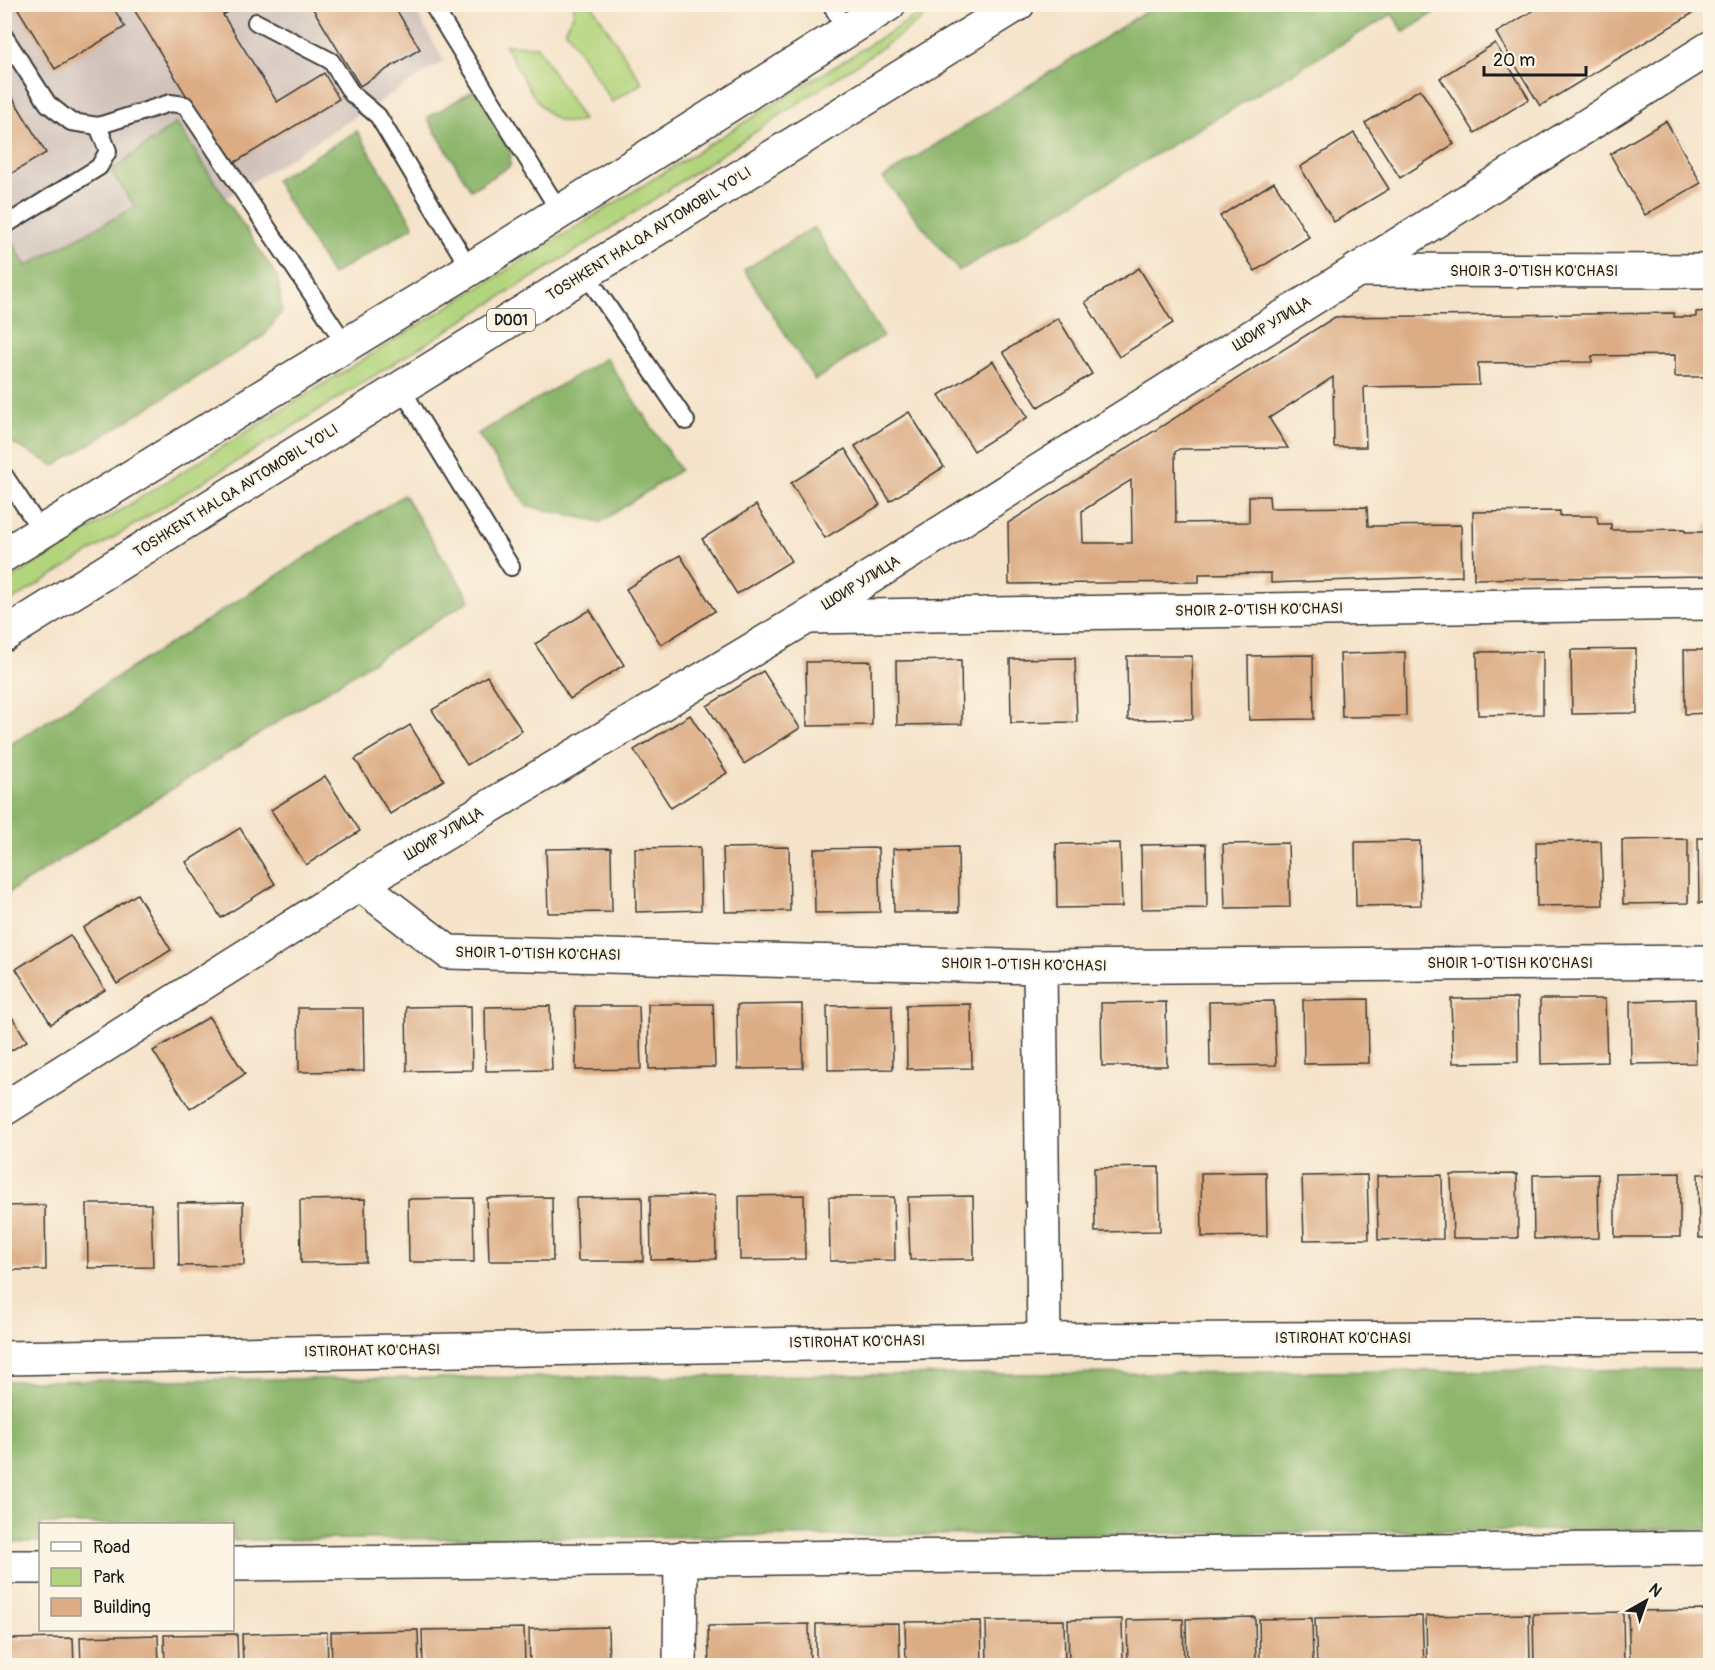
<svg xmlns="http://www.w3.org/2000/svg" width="1715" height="1670" font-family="Pangolin,sans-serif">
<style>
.industrial{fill:#cfc0ba}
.green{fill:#b2d47c;stroke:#67784c;stroke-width:1.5}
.forest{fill:#8db66c;stroke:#546944;stroke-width:1.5}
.building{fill:#dcac84;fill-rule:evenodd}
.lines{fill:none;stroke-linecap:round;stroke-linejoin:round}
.service-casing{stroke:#3d3a36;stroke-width:20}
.minor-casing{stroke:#3d3a36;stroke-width:36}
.secondary-casing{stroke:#3d3a36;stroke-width:36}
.trunk-casing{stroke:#3d3a36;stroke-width:36}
.service{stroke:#fff;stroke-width:16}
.minor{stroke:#fff;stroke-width:33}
.secondary{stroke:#fff;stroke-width:33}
.trunk{stroke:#fff;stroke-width:33}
.labels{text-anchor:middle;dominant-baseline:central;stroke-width:4.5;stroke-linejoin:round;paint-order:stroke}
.shield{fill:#fcf5e5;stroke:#5f5d58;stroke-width:1.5}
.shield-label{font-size:14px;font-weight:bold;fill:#1c1c1c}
.street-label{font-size:15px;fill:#1c1c1c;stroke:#fcf5e5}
</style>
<rect width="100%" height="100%" fill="#fcf5e5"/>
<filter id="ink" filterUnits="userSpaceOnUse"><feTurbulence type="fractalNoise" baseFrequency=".0167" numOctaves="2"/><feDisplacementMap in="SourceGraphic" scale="12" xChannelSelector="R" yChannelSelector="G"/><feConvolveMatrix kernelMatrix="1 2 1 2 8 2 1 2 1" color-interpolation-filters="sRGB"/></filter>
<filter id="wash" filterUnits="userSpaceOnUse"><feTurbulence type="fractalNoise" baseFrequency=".008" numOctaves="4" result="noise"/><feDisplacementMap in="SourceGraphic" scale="24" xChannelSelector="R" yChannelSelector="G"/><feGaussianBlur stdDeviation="1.35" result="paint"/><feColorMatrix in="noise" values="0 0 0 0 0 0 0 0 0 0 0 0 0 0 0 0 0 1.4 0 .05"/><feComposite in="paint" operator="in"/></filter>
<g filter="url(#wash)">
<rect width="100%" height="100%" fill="#f5e3c9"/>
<path class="industrial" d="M 5,5 L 412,5 L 444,61 L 236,192 L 5,323 Z"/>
<g class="green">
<path d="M 935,4 L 941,5 L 889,43 L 591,241 L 5,605 L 5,582 Z"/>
<path d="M 574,5 L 592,5 L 642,83 L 612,102 L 565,29 L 573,15 Z"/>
<path d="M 505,45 L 537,46 L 583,120 C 545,138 521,71 505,45 Z"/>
</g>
<g class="forest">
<path d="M 1156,5 L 1447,5 L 1404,32 L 1392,14 L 959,271 L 883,178 Z"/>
<path d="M 476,89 L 511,147 L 510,166 L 471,190 L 427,118 Z"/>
<path d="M 176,123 L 278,278 L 282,311 L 265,335 L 55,466 L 10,442 L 5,432 L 5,241 L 10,238 L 26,266 L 135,207 L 111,171 Z"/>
<path d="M 357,131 L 414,226 L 332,275 L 275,180 Z"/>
<path d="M 814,227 L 883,336 L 815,380 L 744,270 Z"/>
<path d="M 606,358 L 680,470 L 601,522 L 527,506 L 478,434 Z"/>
<path d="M 404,495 L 470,600 L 5,895 L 5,748 Z"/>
<path d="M 1710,1369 L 1710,1529 L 233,1540 L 232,1524 L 40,1524 L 40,1542 L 5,1542 L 5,1381 Z"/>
</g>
<g id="blocks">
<g class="building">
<path d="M 15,4 L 111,4 L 125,27 L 55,69 Z"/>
<path d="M 123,4 L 241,4 L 223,15 L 277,102 L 324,73 L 339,99 L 229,166 L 132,6 L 126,10 Z"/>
<path d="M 310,4 L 393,4 L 420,49 L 360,86 Z"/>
<path d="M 1544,4 L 1708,4 L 1540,106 L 1496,33 Z"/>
<path d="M 1495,43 L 1529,99 L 1475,133 L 1440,78 Z"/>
<path d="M 1420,89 L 1454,144 L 1400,178 L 1365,123 Z"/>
<path d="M 11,95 L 46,153 L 4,178 L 4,99 Z"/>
<path d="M 1666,121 L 1701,183 L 1645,215 L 1610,154 Z"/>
<path d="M 1354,133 L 1389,189 L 1334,222 L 1300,167 Z"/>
<path d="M 1274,182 L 1309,237 L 1255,271 L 1220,216 Z"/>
<path d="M 1139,268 L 1173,323 L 1119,357 L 1085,302 Z"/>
<path d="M 1710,311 L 1710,377 L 1675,377 L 1675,355 L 1592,356 L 1592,362 L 1478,363 L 1479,385 L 1364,387 L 1366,447 L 1334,447 L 1333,377 L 1269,418 L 1288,448 L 1179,449 L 1175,452 L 1176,523 L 1249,522 L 1249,496 L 1269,496 L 1270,508 L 1367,507 L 1368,526 L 1461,525 L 1462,576 L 1271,583 L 1271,573 L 1199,574 L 1199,582 L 1009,584 L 1008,523 L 1335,317 L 1674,313 L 1674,317 L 1696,317 L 1696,312 ZM 1131,480 L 1132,543 L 1083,543 L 1082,511 Z"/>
<path d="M 1058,318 L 1092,374 L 1038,407 L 1003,352 Z"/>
<path d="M 993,361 L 1028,417 L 974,451 L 939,395 Z"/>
<path d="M 909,412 L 944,467 L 890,501 L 855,446 Z"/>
<path d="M 845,449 L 880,505 L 825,538 L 791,483 Z"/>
<path d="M 756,505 L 791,561 L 737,594 L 702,539 Z"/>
<path d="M 1560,511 L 1560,516 L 1597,516 L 1598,524 L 1611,524 L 1611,530 L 1685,529 L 1685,532 L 1706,532 L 1705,525 L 1710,525 L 1710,576 L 1474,579 L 1473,512 Z"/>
<path d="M 680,555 L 715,611 L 661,645 L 626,589 Z"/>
<path d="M 590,610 L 624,665 L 570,699 L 535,644 Z"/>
<path d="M 1636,649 L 1637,713 L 1572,714 L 1571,650 Z"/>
<path d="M 1684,650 L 1710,650 L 1710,713 L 1685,714 Z"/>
<path d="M 1543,651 L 1543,714 L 1478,715 L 1477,652 Z"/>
<path d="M 1405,652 L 1406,716 L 1342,717 L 1340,654 Z"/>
<path d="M 1313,655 L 1314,719 L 1249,720 L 1248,656 Z"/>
<path d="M 1127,656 L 1192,656 L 1193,719 L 1128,720 Z"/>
<path d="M 1075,658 L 1077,722 L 1011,723 L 1010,659 Z"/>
<path d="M 961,660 L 962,724 L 897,725 L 896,661 Z"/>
<path d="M 871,661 L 872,725 L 807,726 L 806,662 Z"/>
<path d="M 763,671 L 800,728 L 744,764 L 707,706 Z"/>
<path d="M 487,676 L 522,731 L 467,765 L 432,710 Z"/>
<path d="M 690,715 L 727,773 L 671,808 L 634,750 Z"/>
<path d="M 410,725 L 444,780 L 390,814 L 355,759 Z"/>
<path d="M 325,776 L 360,831 L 306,865 L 271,810 Z"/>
<path d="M 240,828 L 275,884 L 221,918 L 186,862 Z"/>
<path d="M 1698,838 L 1710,838 L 1710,902 L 1699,903 Z"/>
<path d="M 1688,839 L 1688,903 L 1623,904 L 1622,840 Z"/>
<path d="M 1420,841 L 1421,905 L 1356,906 L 1355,842 Z"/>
<path d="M 1601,841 L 1603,905 L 1537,906 L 1536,842 Z"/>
<path d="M 1120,843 L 1122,907 L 1057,908 L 1056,844 Z"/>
<path d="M 1288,843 L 1290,907 L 1225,908 L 1223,844 Z"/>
<path d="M 1206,844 L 1207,908 L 1142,909 L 1141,845 Z"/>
<path d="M 700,847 L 701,910 L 636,912 L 635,848 Z"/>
<path d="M 789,847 L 790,911 L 725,912 L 723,848 Z"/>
<path d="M 958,847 L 959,912 L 894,912 L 893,849 Z"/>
<path d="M 611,848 L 612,912 L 548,913 L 546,849 Z"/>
<path d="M 878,848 L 880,912 L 815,913 L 814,849 Z"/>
<path d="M 137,894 L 171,950 L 117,984 L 83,928 Z"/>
<path d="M 70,935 L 105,990 L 51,1024 L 16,969 Z"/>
<path d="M 1517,998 L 1518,1062 L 1453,1063 L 1451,999 Z"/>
<path d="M 1368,999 L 1369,1063 L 1304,1064 L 1303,1000 Z"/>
<path d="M 1540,999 L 1605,999 L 1607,1062 L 1541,1064 Z"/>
<path d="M 1695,999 L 1696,1063 L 1631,1064 L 1630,1001 Z"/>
<path d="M 1274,1001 L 1276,1065 L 1210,1066 L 1209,1002 Z"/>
<path d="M 1166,1002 L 1167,1066 L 1102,1066 L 1101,1003 Z"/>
<path d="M 4,1004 L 27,1041 L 4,1055 Z"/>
<path d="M 648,1004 L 713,1004 L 715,1067 L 649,1069 Z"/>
<path d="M 802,1004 L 803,1068 L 738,1069 L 737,1005 Z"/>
<path d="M 971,1004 L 972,1068 L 907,1069 L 906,1005 Z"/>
<path d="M 892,1005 L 893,1069 L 828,1070 L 827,1006 Z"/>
<path d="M 471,1006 L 472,1070 L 407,1071 L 406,1007 Z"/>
<path d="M 550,1006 L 552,1070 L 486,1071 L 485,1007 Z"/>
<path d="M 575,1006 L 639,1006 L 641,1069 L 576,1070 Z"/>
<path d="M 298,1008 L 363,1008 L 364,1071 L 299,1072 Z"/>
<path d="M 209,1017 L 245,1074 L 190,1109 L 153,1051 Z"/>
<path d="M 1159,1167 L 1160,1231 L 1095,1232 L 1094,1168 Z"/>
<path d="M 1266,1172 L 1267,1236 L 1202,1237 L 1201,1173 Z"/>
<path d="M 1680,1173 L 1680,1237 L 1615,1237 L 1615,1174 Z"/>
<path d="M 1517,1174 L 1518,1238 L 1453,1238 L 1451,1175 Z"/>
<path d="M 1598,1174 L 1599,1238 L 1534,1239 L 1533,1175 Z"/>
<path d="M 1698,1174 L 1710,1174 L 1710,1238 L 1699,1238 Z"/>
<path d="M 1367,1175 L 1369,1239 L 1304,1240 L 1302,1176 Z"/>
<path d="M 1442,1175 L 1443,1239 L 1378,1240 L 1377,1176 Z"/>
<path d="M 715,1195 L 716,1259 L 651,1260 L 650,1196 Z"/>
<path d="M 804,1195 L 805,1259 L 740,1260 L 739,1196 Z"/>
<path d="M 973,1196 L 974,1259 L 910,1260 L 908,1197 Z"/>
<path d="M 552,1197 L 553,1261 L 489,1261 L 487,1198 Z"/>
<path d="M 642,1197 L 643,1261 L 578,1261 L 576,1198 Z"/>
<path d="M 829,1197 L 894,1197 L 895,1260 L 830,1261 Z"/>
<path d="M 473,1198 L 474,1262 L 409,1262 L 408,1199 Z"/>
<path d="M 365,1199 L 366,1262 L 301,1263 L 300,1200 Z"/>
<path d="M 243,1202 L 244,1265 L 179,1266 L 178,1203 Z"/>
<path d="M 87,1204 L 151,1204 L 153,1267 L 88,1268 Z"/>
<path d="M 45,1205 L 46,1270 L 4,1270 L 4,1206 Z"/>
<path d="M 1710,1610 L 1710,1666 L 1630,1666 L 1628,1611 Z"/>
<path d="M 1623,1612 L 1624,1666 L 1534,1666 L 1533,1614 Z"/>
<path d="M 1529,1614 L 1530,1666 L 1427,1666 L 1426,1616 Z"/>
<path d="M 1422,1616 L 1424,1666 L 1317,1666 L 1315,1618 Z"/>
<path d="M 1255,1617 L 1256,1666 L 1187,1666 L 1186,1619 Z"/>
<path d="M 1312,1618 L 1313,1666 L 1260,1666 L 1259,1619 Z"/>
<path d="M 1122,1619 L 1123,1666 L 1069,1666 L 1068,1620 Z"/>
<path d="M 1183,1619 L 1184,1666 L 1128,1666 L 1127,1620 Z"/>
<path d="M 1064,1620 L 1065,1666 L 987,1666 L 986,1621 Z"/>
<path d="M 981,1621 L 982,1666 L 906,1666 L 905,1622 Z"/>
<path d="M 899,1623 L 900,1666 L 816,1666 L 816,1624 Z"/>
<path d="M 809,1624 L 810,1666 L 709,1666 L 708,1626 Z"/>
<path d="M 608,1627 L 609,1666 L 530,1666 L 529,1629 Z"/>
<path d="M 524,1628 L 525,1666 L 423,1666 L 422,1630 Z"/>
<path d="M 418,1630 L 419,1666 L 332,1666 L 331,1632 Z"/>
<path d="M 327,1632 L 328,1666 L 243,1666 L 242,1634 Z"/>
<path d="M 237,1634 L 238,1666 L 165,1666 L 164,1635 Z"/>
<path d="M 158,1635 L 159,1666 L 81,1666 L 80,1637 Z"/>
<path d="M 73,1638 L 74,1666 L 4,1666 L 4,1639 Z"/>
</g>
</g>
</g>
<g filter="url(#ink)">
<use href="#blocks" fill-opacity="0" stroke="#3d3a36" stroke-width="1.5"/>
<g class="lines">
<g class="service-casing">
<g id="service">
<path d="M 432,4 L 560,212"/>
<path d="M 831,4 L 846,31"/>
<path d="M 256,22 L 331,61 L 352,94 L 378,116 L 470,269"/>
<path d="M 4,36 L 48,104 L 71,122 L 98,126 L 170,103 L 185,105 L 346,345"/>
<path d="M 7,224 L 99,167 L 108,151 L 98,126"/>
<path d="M 585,273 L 686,421"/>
<path d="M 401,388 L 511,567"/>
<path d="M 4,475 L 42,532"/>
</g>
</g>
<g class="minor-casing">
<g id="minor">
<path d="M 1357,270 L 1710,271"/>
<path d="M 807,617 L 1710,603"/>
<path d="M 360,884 L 448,952 L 1040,967 L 1710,962"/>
<path d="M 1040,967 L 1044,1340"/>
<path d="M 4,1109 L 360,884 L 807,617 L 1710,48"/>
<path d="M 680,1666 L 681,1558"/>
</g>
</g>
<g class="secondary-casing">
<g id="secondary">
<path d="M 4,1358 L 1044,1340 L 1710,1337"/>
<path d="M 232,1564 L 1710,1548"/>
<path d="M 4,1567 L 40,1567"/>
</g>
</g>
<g class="trunk-casing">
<g id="trunk">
<path d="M 4,555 L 470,269 L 889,4"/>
<path d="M 4,635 L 1018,4"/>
</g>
</g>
<use href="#service" class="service"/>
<use href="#minor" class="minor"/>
<use href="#secondary" class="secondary"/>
<use href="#trunk" class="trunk"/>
</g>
</g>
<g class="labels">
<rect class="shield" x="487" y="309" width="48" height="22" rx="4.5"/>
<g class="shield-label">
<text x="511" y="320">D001</text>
</g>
<g class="street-label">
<text transform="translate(649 234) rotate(-32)">TOSHKENT HALQA AVTOMOBIL YO'LI</text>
<text x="1534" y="271">SHOIR 3-O'TISH KO'CHASI</text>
<text transform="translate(1272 324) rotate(-32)">ШОИР УЛИЦА</text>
<text transform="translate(236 491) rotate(-32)">TOSHKENT HALQA AVTOMOBIL YO'LI</text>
<text transform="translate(861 583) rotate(-32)">ШОИР УЛИЦА</text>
<text transform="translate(1259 610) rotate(-1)">SHOIR 2-O'TISH KO'CHASI</text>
<text transform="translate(444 834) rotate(-31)">ШОИР УЛИЦА</text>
<text transform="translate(538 954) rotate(1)">SHOIR 1-O'TISH KO'CHASI</text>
<text x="1510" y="963">SHOIR 1-O'TISH KO'CHASI</text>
<text transform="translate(1024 965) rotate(1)">SHOIR 1-O'TISH KO'CHASI</text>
<text x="1343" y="1338">ISTIROHAT KO'CHASI</text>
<text transform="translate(857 1342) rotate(-1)">ISTIROHAT KO'CHASI</text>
<text transform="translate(372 1351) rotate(-1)">ISTIROHAT KO'CHASI</text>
</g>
</g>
<rect width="1715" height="1670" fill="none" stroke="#fcf5e5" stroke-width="24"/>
<rect x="39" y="1523" width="195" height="108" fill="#fcf5e5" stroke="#a29e95" stroke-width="1.5"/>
<rect x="51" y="1542" width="30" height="9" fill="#ffffff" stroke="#a29e95" stroke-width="1.5"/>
<text x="93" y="1553" font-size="18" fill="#1c1c1c">Road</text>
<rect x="51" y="1568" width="30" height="18" fill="#b2d47c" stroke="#a29e95" stroke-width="1.5"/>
<text x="93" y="1583" font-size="18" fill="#1c1c1c">Park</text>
<rect x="51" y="1598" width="30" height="18" fill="#dcac84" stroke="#a29e95" stroke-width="1.5"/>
<text x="93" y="1613" font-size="18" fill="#1c1c1c">Building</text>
<g transform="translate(1646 1601) rotate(40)" stroke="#fcf5e5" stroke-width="4.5" paint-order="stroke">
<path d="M0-4.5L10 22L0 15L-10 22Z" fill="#1c1c1c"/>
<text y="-9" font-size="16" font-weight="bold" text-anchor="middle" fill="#1c1c1c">N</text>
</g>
<path d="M1484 66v9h102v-9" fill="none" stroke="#1c1c1c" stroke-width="3"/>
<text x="1493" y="66" font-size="18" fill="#1c1c1c" stroke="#fcf5e5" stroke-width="4.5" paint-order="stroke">20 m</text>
</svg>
